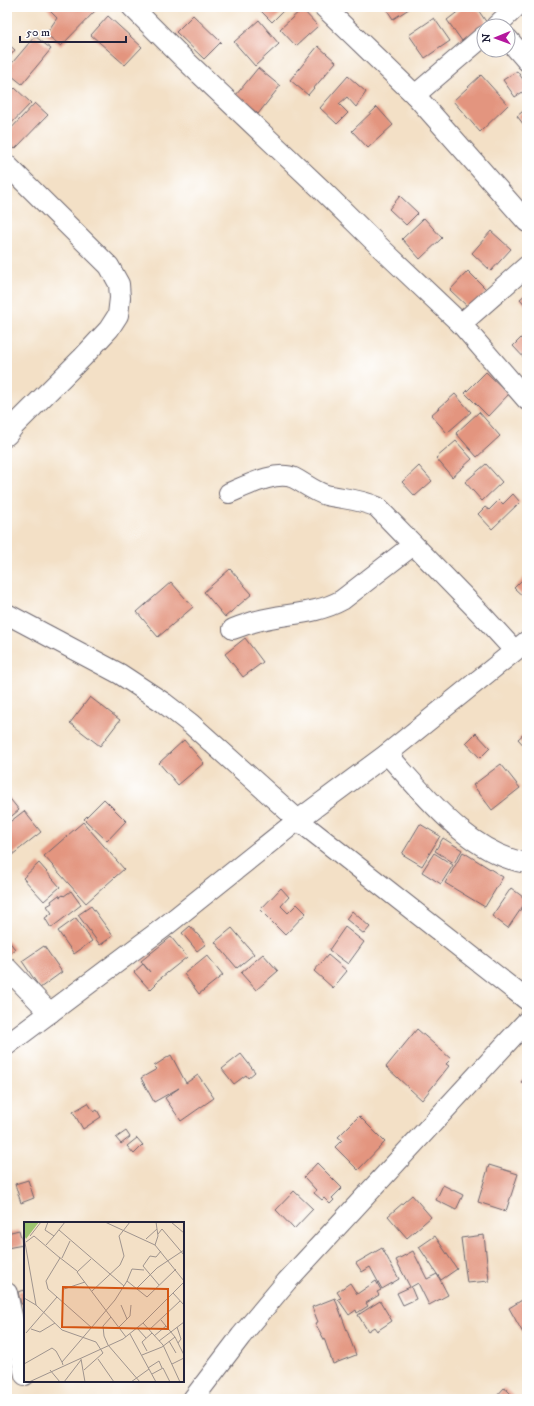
<svg xmlns="http://www.w3.org/2000/svg" width="534" height="1406" font-family="'IM FELL DW Pica',serif">
<style>
.building{fill:#e3957f}
.lines{fill:none;stroke-linecap:round;stroke-linejoin:round}
.minor-casing{stroke:#6b646c;stroke-width:22}
.minor{stroke:#fff;stroke-width:20}
.inset-road{fill:none;stroke:#9f948e;stroke-width:1}
.view{fill:#d45411;fill-opacity:0.15;stroke:#d45411;stroke-width:2}
.inset-edge{fill:none;stroke:#22223b;stroke-width:2}
</style>
<rect width="100%" height="100%" fill="#fff"/>
<filter id="ink" filterUnits="userSpaceOnUse"><feTurbulence type="fractalNoise" baseFrequency=".025" numOctaves="2"/><feDisplacementMap in="SourceGraphic" scale="8" xChannelSelector="R" yChannelSelector="G"/><feConvolveMatrix kernelMatrix="1 2 1 2 8 2 1 2 1" color-interpolation-filters="sRGB"/></filter>
<filter id="wash" filterUnits="userSpaceOnUse"><feTurbulence type="fractalNoise" baseFrequency=".012" numOctaves="4" result="noise"/><feDisplacementMap in="SourceGraphic" scale="16" xChannelSelector="R" yChannelSelector="G"/><feGaussianBlur stdDeviation="0.9" result="paint"/><feColorMatrix in="noise" values="0 0 0 0 0 0 0 0 0 0 0 0 0 0 0 0 0 1.4 0 .05"/><feComposite in="paint" operator="in"/></filter>
<g filter="url(#wash)">
<rect width="100%" height="100%" fill="#f3e0c6"/>
<g id="blocks">
<g class="building">
<path d="M 46,7 L 95,7 L 97,9 L 61,46 L 46,34 L 57,18 Z"/>
<path d="M 257,7 L 287,7 L 272,22 Z"/>
<path d="M 385,7 L 412,7 L 393,19 Z"/>
<path d="M 464,7 L 476,7 L 487,23 L 462,41 L 447,20 Z"/>
<path d="M 302,9 L 318,26 L 296,46 L 280,29 Z"/>
<path d="M 193,15 L 221,42 L 204,59 L 176,32 Z"/>
<path d="M 108,16 L 142,47 L 125,65 L 91,35 Z"/>
<path d="M 434,18 L 450,41 L 425,58 L 409,35 Z"/>
<path d="M 259,20 L 279,44 L 255,66 L 234,42 Z"/>
<path d="M 35,36 L 51,49 L 22,84 L 7,72 L 7,69 Z"/>
<path d="M 7,43 L 15,50 L 7,60 Z"/>
<path d="M 318,46 L 336,62 L 308,95 L 290,80 Z"/>
<path d="M 258,68 L 280,86 L 258,114 L 236,95 Z"/>
<path d="M 517,71 L 527,85 L 527,89 L 515,97 L 503,80 Z"/>
<path d="M 481,75 L 508,105 L 480,132 L 453,101 Z"/>
<path d="M 348,76 L 366,92 L 356,107 L 347,97 L 339,104 L 348,113 L 337,124 L 320,108 Z"/>
<path d="M 15,88 L 31,103 L 7,128 L 7,96 Z"/>
<path d="M 35,103 L 48,115 L 15,149 L 7,142 L 7,133 Z"/>
<path d="M 377,107 L 393,125 L 368,148 L 352,131 Z"/>
<path d="M 527,108 L 527,129 L 517,116 Z"/>
<path d="M 400,196 L 418,213 L 406,225 L 389,209 Z"/>
<path d="M 424,218 L 442,238 L 420,259 L 402,239 Z"/>
<path d="M 491,231 L 511,249 L 491,271 L 472,253 Z"/>
<path d="M 468,271 L 488,291 L 470,309 L 450,290 Z"/>
<path d="M 527,293 L 527,307 L 520,299 Z"/>
<path d="M 527,332 L 527,361 L 513,346 Z"/>
<path d="M 486,372 L 509,394 L 488,416 L 465,393 Z"/>
<path d="M 455,394 L 471,412 L 447,433 L 431,415 Z"/>
<path d="M 479,412 L 500,436 L 477,457 L 456,433 Z"/>
<path d="M 456,441 L 472,459 L 452,477 L 436,458 Z"/>
<path d="M 486,464 L 502,482 L 482,501 L 465,482 Z"/>
<path d="M 419,466 L 432,481 L 415,496 L 402,482 Z"/>
<path d="M 513,494 L 520,502 L 492,529 L 478,514 L 485,507 L 489,510 L 499,500 L 503,504 Z"/>
<path d="M 230,569 L 252,594 L 225,617 L 204,592 Z"/>
<path d="M 527,575 L 527,600 L 514,588 Z"/>
<path d="M 171,582 L 193,607 L 158,637 L 137,612 Z"/>
<path d="M 245,638 L 263,662 L 243,677 L 225,654 Z"/>
<path d="M 90,697 L 120,720 L 100,746 L 70,723 Z"/>
<path d="M 527,731 L 527,749 L 518,739 Z"/>
<path d="M 476,733 L 490,748 L 480,758 L 466,743 Z"/>
<path d="M 184,740 L 204,763 L 178,785 L 159,763 Z"/>
<path d="M 501,764 L 520,788 L 492,810 L 473,785 Z"/>
<path d="M 7,795 L 19,810 L 7,820 Z"/>
<path d="M 104,799 L 126,821 L 107,841 L 84,819 Z"/>
<path d="M 24,811 L 41,832 L 7,859 L 7,824 Z"/>
<path d="M 83,822 L 124,869 L 86,903 L 44,856 Z"/>
<path d="M 420,824 L 440,836 L 422,866 L 402,854 Z"/>
<path d="M 443,838 L 462,850 L 454,863 L 435,851 Z"/>
<path d="M 463,852 L 503,877 L 485,907 L 445,883 Z"/>
<path d="M 434,853 L 453,865 L 441,884 L 422,872 Z"/>
<path d="M 39,863 L 60,887 L 44,901 L 23,878 Z"/>
<path d="M 281,888 L 289,897 L 281,906 L 288,913 L 297,904 L 306,913 L 285,935 L 260,910 Z"/>
<path d="M 511,888 L 527,900 L 508,928 L 492,916 Z"/>
<path d="M 71,891 L 81,905 L 51,928 L 45,918 L 52,913 L 47,906 L 52,903 L 51,901 L 59,895 L 60,897 L 63,895 L 64,896 Z"/>
<path d="M 91,906 L 113,936 L 100,945 L 78,915 Z"/>
<path d="M 352,911 L 370,927 L 364,934 L 346,919 Z"/>
<path d="M 76,918 L 92,941 L 74,954 L 58,931 Z"/>
<path d="M 190,926 L 206,944 L 197,951 L 182,933 Z"/>
<path d="M 345,927 L 364,942 L 348,964 L 329,950 Z"/>
<path d="M 232,928 L 254,954 L 237,968 L 215,942 Z"/>
<path d="M 171,937 L 187,957 L 157,981 L 158,982 L 150,990 L 134,972 L 143,964 L 150,972 L 141,961 Z"/>
<path d="M 7,939 L 15,949 L 7,955 Z"/>
<path d="M 44,946 L 62,972 L 40,988 L 22,961 Z"/>
<path d="M 263,954 L 278,971 L 256,990 L 241,973 Z"/>
<path d="M 207,955 L 223,975 L 199,994 L 184,974 Z"/>
<path d="M 328,955 L 347,971 L 333,988 L 314,971 Z"/>
<path d="M 417,1029 L 451,1059 L 446,1064 L 449,1066 L 422,1100 L 386,1067 Z"/>
<path d="M 241,1054 L 255,1072 L 248,1078 L 246,1075 L 234,1084 L 222,1069 Z"/>
<path d="M 171,1055 L 186,1083 L 198,1075 L 214,1098 L 181,1121 L 165,1098 L 179,1088 L 154,1102 L 141,1078 L 157,1069 L 154,1066 Z"/>
<path d="M 527,1075 L 527,1087 L 521,1082 Z"/>
<path d="M 88,1103 L 94,1112 L 97,1110 L 101,1117 L 83,1129 L 73,1112 Z"/>
<path d="M 359,1116 L 385,1142 L 358,1170 L 335,1147 L 342,1140 L 338,1137 Z"/>
<path d="M 126,1131 L 130,1137 L 121,1144 L 116,1138 Z"/>
<path d="M 137,1138 L 143,1145 L 134,1154 L 127,1146 Z"/>
<path d="M 317,1163 L 342,1188 L 332,1198 L 334,1200 L 330,1204 L 324,1198 L 322,1200 L 314,1193 L 316,1190 L 304,1177 Z"/>
<path d="M 489,1165 L 518,1174 L 506,1211 L 478,1202 Z"/>
<path d="M 28,1180 L 34,1198 L 21,1203 L 15,1184 Z"/>
<path d="M 443,1185 L 463,1195 L 456,1210 L 436,1200 Z"/>
<path d="M 294,1191 L 313,1209 L 294,1229 L 276,1210 Z"/>
<path d="M 412,1195 L 431,1217 L 407,1238 L 388,1216 Z"/>
<path d="M 19,1230 L 23,1245 L 7,1248 L 7,1233 Z"/>
<path d="M 484,1235 L 489,1281 L 467,1283 L 461,1238 Z"/>
<path d="M 435,1236 L 457,1269 L 441,1280 L 419,1247 Z"/>
<path d="M 382,1248 L 399,1279 L 382,1289 L 370,1267 L 362,1272 L 356,1263 Z"/>
<path d="M 413,1251 L 427,1279 L 437,1274 L 448,1295 L 429,1305 L 418,1283 L 411,1287 L 416,1299 L 403,1305 L 397,1293 L 410,1287 L 396,1260 Z"/>
<path d="M 376,1281 L 381,1290 L 377,1292 L 379,1295 L 366,1303 L 368,1306 L 357,1313 L 356,1310 L 349,1315 L 338,1299 L 341,1298 L 337,1292 L 350,1283 L 357,1294 Z"/>
<path d="M 25,1290 L 25,1303 L 21,1304 L 18,1292 Z"/>
<path d="M 527,1297 L 527,1331 L 523,1333 L 509,1308 Z"/>
<path d="M 335,1298 L 356,1355 L 333,1364 L 325,1341 L 315,1323 L 318,1322 L 312,1307 Z"/>
<path d="M 380,1301 L 392,1321 L 377,1331 L 374,1327 L 368,1331 L 358,1315 Z"/>
<path d="M 504,1388 L 507,1390 L 516,1399 L 494,1399 Z"/>
</g>
</g>
</g>
<g filter="url(#ink)">
<use href="#blocks" fill-opacity="0" stroke="#6b646c" stroke-width="1"/>
<g class="lines">
<g class="minor-casing">
<g id="minor">
<path d="M 132,7 L 184,59 L 320,188 L 384,251 L 461,324 L 527,400"/>
<path d="M 324,7 L 415,95 L 527,222"/>
<path d="M 496,26 L 516,7"/>
<path d="M 508,39 L 527,61"/>
<path d="M 415,95 L 484,36"/>
<path d="M 7,165 L 109,266 L 119,284 L 120,298 L 118,315 L 109,329 L 83,357 L 14,426 L 7,435"/>
<path d="M 461,324 L 527,266"/>
<path d="M 229,493 C 246,486 276,470 294,478 C 304,483 315,492 326,495 C 344,499 360,499 377,507 L 481,614 L 514,650"/>
<path d="M 7,614 L 120,674 L 164,703 L 191,724 L 298,820 L 527,1000"/>
<path d="M 233,629 C 241,626 249,623 257,621 C 286,613 315,615 342,600 L 413,545"/>
<path d="M 387,754 C 425,795 469,854 527,863"/>
<path d="M 7,968 L 50,1013"/>
<path d="M 7,1045 L 163,928 L 298,820 L 387,754 L 527,641"/>
<path d="M 7,1293 L 25,1375"/>
<path d="M 193,1399 L 241,1336 L 287,1281 L 527,1021"/>
</g>
</g>
<use href="#minor" class="minor"/>
</g>
</g>
<g transform="translate(24 1222)">
<rect width="160" height="160" fill="#f3e0c6"/>
<path d="M 0,0 L 15,0 L 2,17 L 0,13 Z" fill="#9dc46f"/>
<path class="inset-road" d="M 24,0 L 21,8 L 30,14 L 41,0M 81,0 L 131,23 L 160,59M 147,0 L 160,11M 35,8 L 100,64M 134,12 L 138,7 L 160,33M 6,14 L 17,0M 0,15 L 12,83 L 38,108 L 72,120 L 79,131 L 60,148M 122,17 L 133,7M 2,20 L 10,14 L 36,36 L 22,59 L 24,67 L 33,75 L 2,111M 22,23 L 30,14M 131,23 L 134,14 L 132,0M 35,35 L 53,49M 38,36 L 46,19M 67,37 L 53,50 L 102,115M 103,59 L 108,47 L 120,48M 135,63 L 119,44 L 126,34 L 132,35 L 137,29M 40,67 L 61,60M 112,67 L 133,46 L 160,28M 68,69 L 96,43 L 100,34 L 95,14 L 106,0M 149,71 L 160,83M 33,75 L 68,106M 0,76 L 12,83M 97,83 L 103,97M 87,95 L 79,104 L 80,114 L 84,123 L 116,160M 137,98 L 151,115 L 160,133M 119,101 L 139,123 L 156,160M 95,105 L 106,94 L 107,83M 153,105 L 157,117 L 154,121M 113,106 L 122,116M 7,107 L 16,110 L 31,101M 125,108 L 156,79M 106,112 L 132,160M 130,114 L 142,104M 135,119 L 160,100M 145,119 L 152,131M 123,129 L 118,120 L 128,111M 118,133 L 138,125 L 151,115M 57,137 L 61,160M 74,137 L 90,160M 0,142 L 28,126 L 32,129 L 38,140M 148,142 L 160,136M 39,143 L 38,140 L 91,78 L 103,59 L 123,75 L 152,47M 124,146 L 135,139 L 138,146M 26,148 L 36,160M 128,152 L 139,146 L 146,160M 5,160 L 99,117 L 119,101 L 160,60M 40,160 L 57,138M 107,160 L 125,147"/>
<path class="view" d="M 39,65 L 144,67 L 144,107 L 38,105 Z"/>
<rect width="160" height="160" class="inset-edge"/>
</g>
<rect width="534" height="1406" fill="none" stroke="#fff" stroke-width="24"/>
<g transform="translate(496 38) rotate(269)"><circle r="19" fill="#ffffff" stroke="#a7a7b1"/>
<path d="M0-3L7 15L0 10L-7 15Z" fill="#b5179e"/>
<text y="-6" font-size="11" font-weight="bold" text-anchor="middle" fill="#22223b">N</text>
</g>
<path d="M20 36v6h106v-6" fill="none" stroke="#22223b" stroke-width="2"/>
<text x="26" y="36" font-size="12" fill="#22223b" stroke="#ffffff" stroke-width="3" paint-order="stroke">50 m</text>
</svg>
